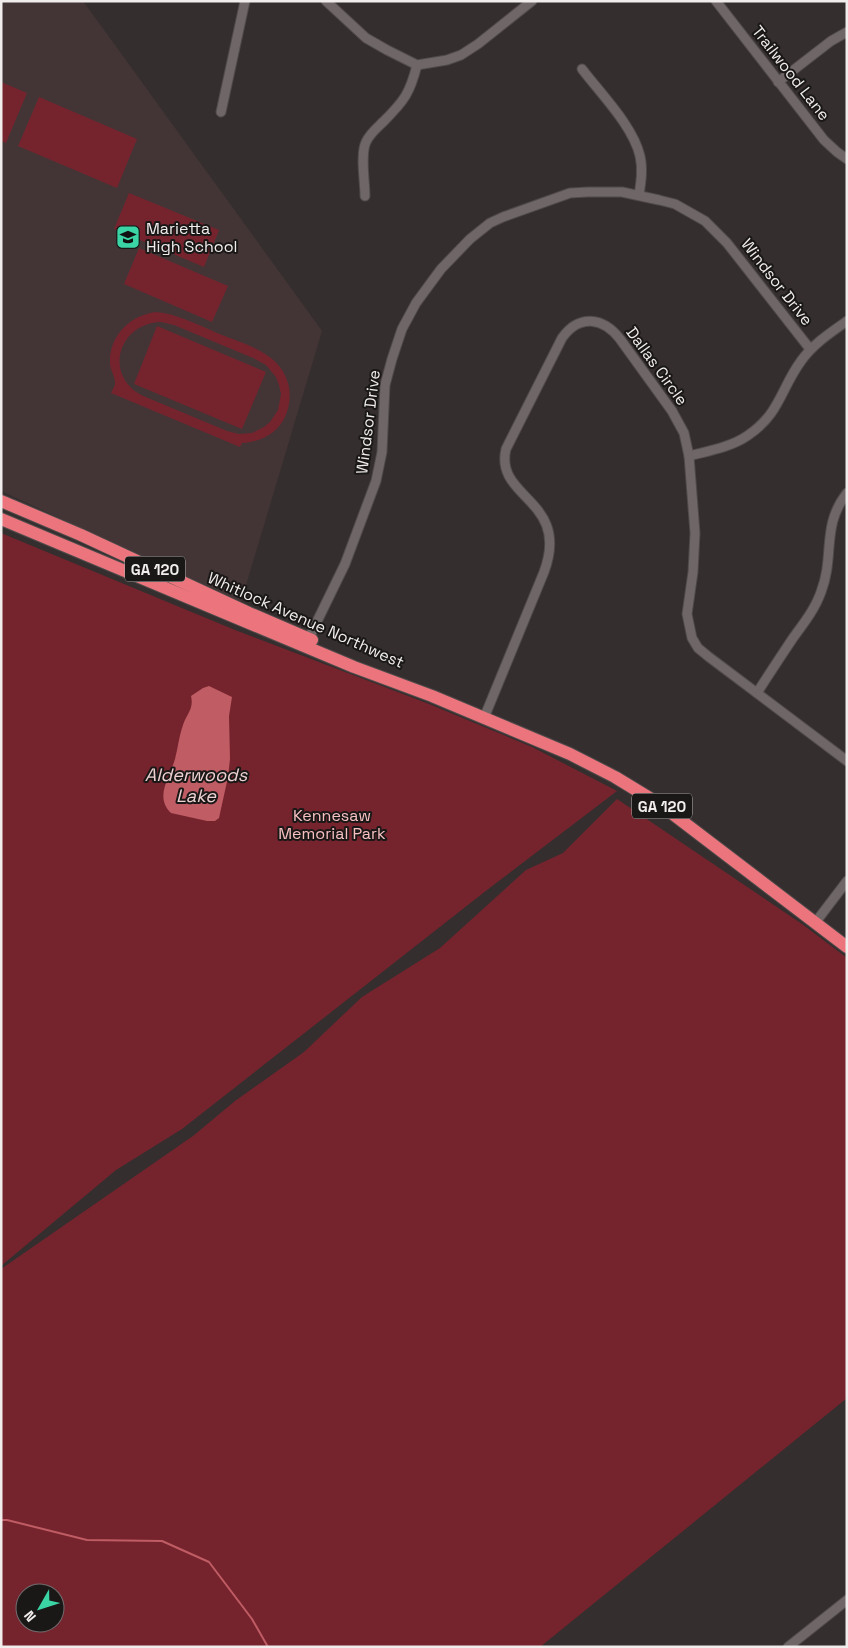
<svg xmlns="http://www.w3.org/2000/svg" width="848" height="1648" font-family="'Space Grotesk',sans-serif">
<style>
.built{fill:#433536}
.green{fill:#75242e;fill-rule:evenodd}
.water{fill:#c05c63}
.lines{fill:none;stroke-linecap:round;stroke-linejoin:round}
.stream{stroke:#c05c63;stroke-width:2}
.minor-casing{stroke:#504a4a;stroke-width:11}
.highway-casing{stroke:#504a4a;stroke-width:14}
.minor{stroke:#6f6767;stroke-width:9}
.highway{stroke:#ec757d;stroke-width:12}
.labels{text-anchor:middle;dominant-baseline:central;stroke-width:4;stroke-linejoin:round;paint-order:stroke}
.shield{fill:#1a1717;stroke:#b0adad;stroke-width:1}
.shield-label{font-size:15px;font-weight:bold;fill:#f1eded}
.street-label{font-size:16px;fill:#f1eded;stroke:#1a1717}
.poi-label{font-size:16px;fill:#f1eded;stroke:#1a1717;text-anchor:start}
.park-label{font-size:16px;fill:#f7c0c1;stroke:#1a1717}
.water-label{font-size:18px;font-style:italic;fill:#eed2d2;stroke:#1a1717}
</style>
<rect width="100%" height="100%" fill="#352e2e"/>
<path class="built" d="M 1,1 L 83,1 L 322,331 L 241,602 L 1,491 Z"/>
<g class="green">
<path d="M 1,82 L 27,93 L 6,143 L 1,141 Z"/>
<path d="M 39,97 L 137,139 L 117,188 L 18,146 Z"/>
<path d="M 129,193 L 219,230 L 204,267 L 114,229 Z"/>
<path d="M 139,248 L 228,286 L 212,322 L 124,284 Z"/>
<path d="M 156,312 C 177,314 197,324 217,333 C 244,344 279,352 288,383 C 291,394 290,406 285,417 C 277,434 260,442 242,443 L 240,447 L 111,393 C 112,391 116,385 115,382 C 115,376 110,370 110,363 C 109,336 130,315 156,312 ZM 161,322 L 174,325 L 253,358 L 266,365 L 276,377 L 279,385 L 281,394 L 278,410 L 270,422 L 264,427 L 252,433 L 239,434 L 227,431 L 141,395 C 103,374 119,323 161,322 Z"/>
<path d="M 157,326 L 266,372 L 242,429 L 134,384 Z"/>
<path d="M 1,533 L 235,630 L 429,704 L 532,747 L 617,791 L 487,890 L 182,1129 L 116,1170 L 1,1266 Z"/>
<path d="M 617,799 L 802,924 L 847,958 L 847,1398 L 540,1647 L 1,1647 L 1,1269 L 193,1136 L 235,1101 L 304,1052 L 362,997 L 440,948 L 526,870 L 563,853 ZM 25,1593 L 55,1593 L 55,1623 L 25,1623 Z"/>
</g>
<path class="water" d="M 209,686 L 232,697 L 229,716 L 230,759 L 228,777 L 219,818 L 215,821 L 207,821 L 171,813 C 154,797 170,777 175,759 C 178,748 179,736 183,725 C 187,713 194,709 191,696 L 203,688 Z"/>
<g class="lines">
<path class="stream" d="M 1,1520 L 7,1520 L 87,1540 L 162,1541 L 209,1562 L 252,1619 L 268,1647"/>
<g class="minor-casing">
<g id="minor">
<path d="M 326,1 L 366,38 L 387,50 L 417,65 L 447,60 L 461,55 L 478,44 L 532,1"/>
<path d="M 716,1 L 824,140 L 837,152 L 847,159"/>
<path d="M 582,69 C 601,94 633,126 640,156 C 643,169 641,182 639,195"/>
<path d="M 778,82 L 831,41 L 847,32"/>
<path d="M 221,112 L 245,1"/>
<path d="M 365,196 C 365,182 360,154 366,142 C 370,133 378,127 384,121 C 404,101 410,93 417,65"/>
<path d="M 689,456 C 708,451 731,447 747,436 C 780,414 780,390 801,361 C 813,344 830,333 847,321"/>
<path d="M 307,642 L 345,564 L 376,481 L 382,452 L 385,385 L 392,359 L 402,329 L 416,303 L 441,269 L 470,239 L 490,223 L 503,217 L 570,193 L 588,192 L 622,192 L 659,200 L 675,204 L 705,221 L 727,243 L 810,349"/>
<path d="M 757,693 C 769,674 781,656 793,638 C 804,623 815,609 821,592 C 835,556 821,526 847,493"/>
<path d="M 484,718 L 544,572 C 571,499 494,499 506,449 L 562,338 C 579,314 603,317 620,339 L 672,411 L 684,433 L 689,456 L 695,533 L 693,572 L 687,614 L 692,638 L 698,648 L 709,657 L 847,761"/>
<path d="M 815,923 L 847,881"/>
<path d="M 788,1647 L 847,1600"/>
</g>
</g>
<g class="highway-casing">
<g id="highway">
<path d="M 1,501 L 81,535 L 249,613 L 312,640"/>
<path d="M 1,519 L 354,667 L 432,696 L 570,754 L 615,777 L 661,805 L 847,947"/>
</g>
</g>
<use href="#minor" class="minor"/>
<use href="#highway" class="highway"/>
</g>
<defs>
<g id="school-square" transform="scale(1.25)"><rect x="-9" y="-9" width="18" height="18" rx="4" fill="#3ad4a5" stroke="#1a1717"/><path d="M0-5L7-2L0 1L-7-2ZM-4 1L0 2.5L4 1V4Q0 6-4 4Z" fill="#111"/></g>
</defs>
<g fill-rule="evenodd">
<use href="#school-square" x="128" y="237"/>
</g>
<g class="labels">
<g class="shield">
<rect x="125" y="556.5" width="60" height="25" rx="4"/>
<rect x="632" y="793.5" width="60" height="25" rx="4"/>
</g>
<g class="shield-label">
<text x="155" y="569">GA 120</text>
<text x="662" y="806">GA 120</text>
</g>
<g class="street-label">
<text transform="translate(791 73) rotate(52)">Trailwood Lane</text>
<text transform="translate(777 282) rotate(52)">Windsor Drive</text>
<text transform="translate(657 366) rotate(54)">Dallas Circle</text>
<text transform="translate(368 422) rotate(-83)">Windsor Drive</text>
<text transform="translate(306 620) rotate(24)">Whitlock Avenue Northwest</text>
</g>
<g class="poi-label">
<text x="146" y="228">Marietta<tspan x="146" dy="18">High School</tspan></text>
</g>
<g class="park-label">
<text x="332" y="815">Kennesaw<tspan x="332" dy="18">Memorial Park</tspan></text>
</g>
<g class="water-label">
<text x="196" y="774">Alderwoods<tspan x="196" dy="21">Lake</tspan></text>
</g>
</g>
<rect width="848" height="1648" fill="none" stroke="#f1eded" stroke-width="5"/>
<g transform="translate(40 1608) rotate(231)"><circle r="24" fill="#1a1717" stroke="#706d6d"/>
<path d="M0-4L9 19L0 12L-9 19Z" fill="#3ad4a5"/>
<text y="-8" font-size="14" font-weight="bold" text-anchor="middle" fill="#f1eded">N</text>
</g>
</svg>
